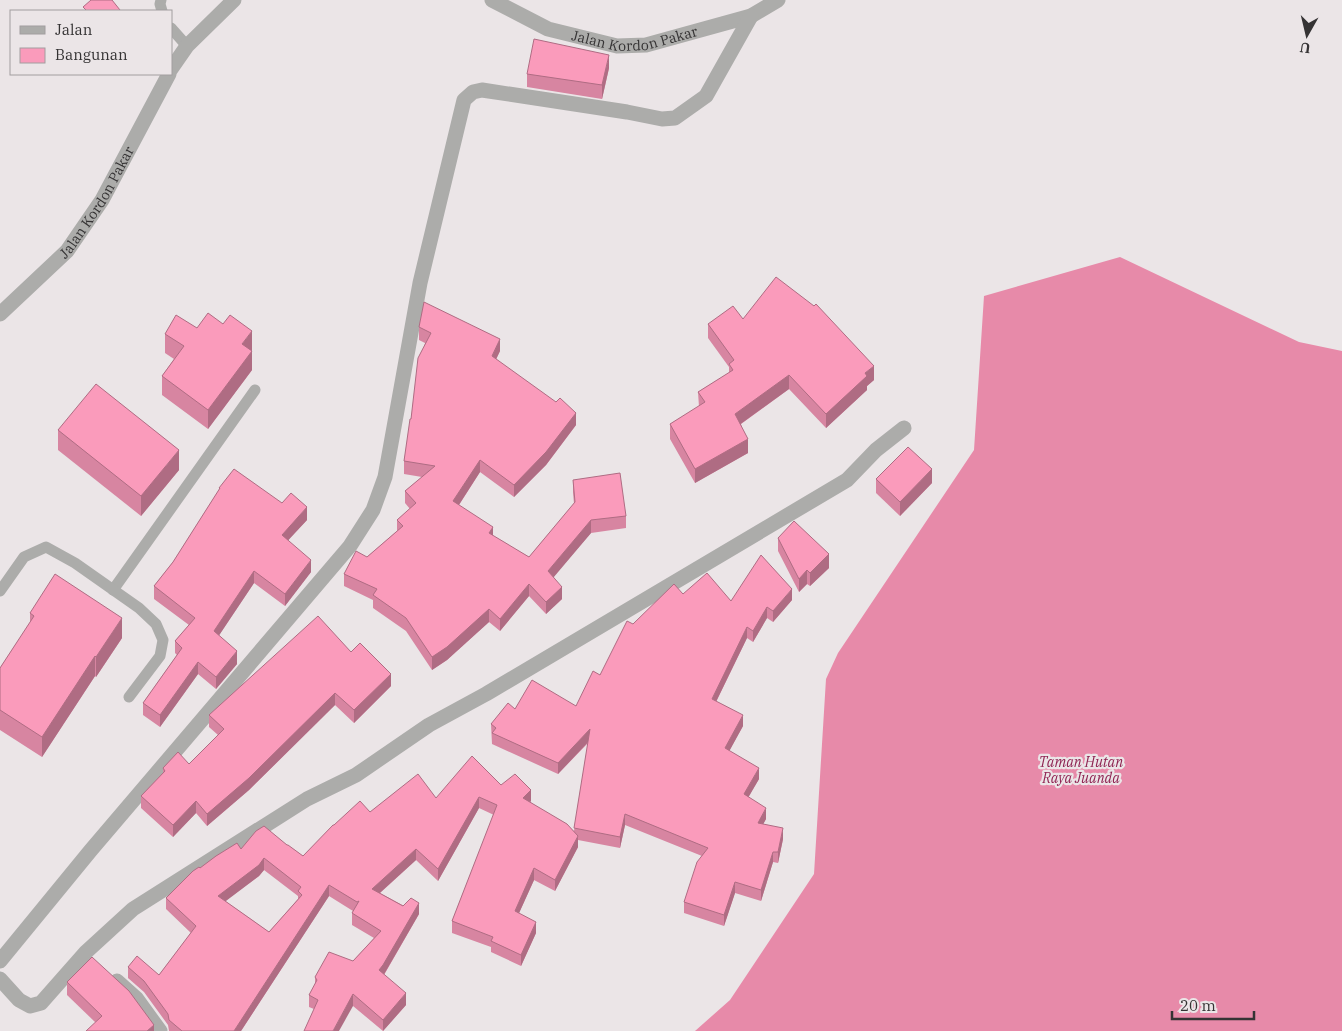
<svg xmlns="http://www.w3.org/2000/svg" width="1342" height="1031" font-family="'IBM Plex Serif',serif">
<style>
.forest{fill:#e78aa9}
.lines{fill:none;stroke-linecap:round;stroke-linejoin:round}
.lane{stroke:#acacaa;stroke-width:11}
.street{stroke:#acacaa;stroke-width:15}
.wall{fill:#d785a1;fill-rule:evenodd}
.shaded-wall{fill:#af6c83}
.building{fill:#fa9bbb;stroke:#af6c83;fill-rule:evenodd}
.labels{text-anchor:middle;dominant-baseline:central;stroke-width:4.5;stroke-linejoin:round;paint-order:stroke}
.street-label{font-size:14px;fill:#353334;stroke:#ebe5e7}
.park-label{font-size:14px;font-style:italic;fill:#8f2352;stroke:#ebe5e7}
</style>
<rect width="100%" height="100%" fill="#ebe5e7"/>
<path class="forest" d="M 1120,257 L 1299,342 L 1342,351 L 1342,1031 L 695,1031 L 730,1000 L 814,874 L 826,679 L 838,653 L 974,450 L 984,296 Z"/>
<g class="lines">
<g class="lane">
<path d="M 161,0 L 160,4 L 162,11"/>
<path d="M 171,28 L 187,46"/>
<path d="M 113,590 L 255,390"/>
<path d="M 0,591 L 24,557 L 46,547 L 75,563 L 139,608 L 156,624 L 163,640 L 160,656 L 129,697"/>
</g>
<g class="street">
<path id="s1" d="M 492,0 L 548,29 L 617,46 L 646,45 L 751,16 L 778,0"/>
<path d="M 171,69 L 187,46 L 234,0"/>
<path id="s2" d="M 0,314 L 67,251 L 102,200 L 169,74"/>
<path d="M 0,961 L 91,850 L 350,546 L 373,510 L 385,477 L 420,283 L 464,100 L 473,92 L 482,90 L 627,112 L 662,119 L 675,118 L 706,96 L 751,16"/>
<path d="M 0,979 L 19,1000 L 30,1006 L 41,1003 L 86,952 L 133,909 L 307,799 L 356,775 L 429,725 L 486,694 L 847,480 L 876,450 L 904,428"/>
<path d="M 117,981 L 136,998 L 160,1031"/>
</g>
</g>
<g class="wall">
<path d="M 609,68 L 602,99 L 527,87 L 527,74 Z"/>
<path d="M 743,319 L 874,380 L 867,386 L 867,390 L 826,428 L 789,389 L 741,424 L 748,453 L 695,483 L 670,439 L 670,424 L 699,407 L 698,392 L 729,373 L 729,367 L 708,338 L 708,324 Z"/>
<path d="M 419,327 L 500,351 L 496,359 L 576,425 L 546,465 L 514,497 L 480,472 L 459,505 L 493,536 L 529,557 L 574,504 L 573,492 L 573,480 L 626,516 L 626,528 L 591,533 L 553,577 L 562,599 L 546,614 L 529,596 L 500,631 L 489,622 L 447,660 L 432,670 L 406,631 L 373,608 L 373,600 L 344,586 L 344,574 L 367,557 L 397,531 L 397,520 L 410,509 L 405,503 L 405,491 L 422,477 L 404,474 L 404,461 L 411,419 L 425,343 L 419,340 Z"/>
<path d="M 197,328 L 252,350 L 251,351 L 252,370 L 208,429 L 162,395 L 162,376 L 174,359 L 165,353 L 165,334 Z"/>
<path d="M 58,430 L 179,470 L 141,516 L 58,450 Z"/>
<path d="M 876,479 L 932,483 L 900,516 L 876,493 Z"/>
<path d="M 219,488 L 282,503 L 307,520 L 288,540 L 311,572 L 285,606 L 254,583 L 219,635 L 237,664 L 216,689 L 198,674 L 160,727 L 143,715 L 143,703 L 177,655 L 175,653 L 175,641 L 189,625 L 154,599 L 154,586 L 173,562 L 219,490 Z"/>
<path d="M 778,538 L 829,568 L 810,586 L 807,584 L 799,592 L 778,551 Z"/>
<path d="M 683,594 L 731,601 L 792,600 L 773,622 L 767,618 L 753,642 L 747,638 L 716,702 L 743,726 L 729,751 L 759,779 L 748,797 L 766,819 L 763,824 L 783,839 L 778,863 L 773,862 L 761,901 L 735,893 L 724,926 L 684,913 L 684,902 L 702,856 L 625,825 L 620,848 L 578,840 L 578,847 L 555,891 L 534,880 L 519,913 L 536,933 L 521,966 L 491,952 L 491,947 L 452,933 L 452,921 L 494,815 L 479,808 L 438,881 L 416,860 L 380,893 L 419,914 L 384,975 L 406,1005 L 383,1031 L 353,1006 L 314,1009 L 309,1007 L 309,995 L 315,985 L 315,977 L 353,961 L 374,938 L 352,925 L 352,913 L 353,911 L 329,896 L 241,1031 L 169,1031 L 168,1025 L 144,992 L 128,978 L 128,967 L 159,975 L 191,933 L 166,909 L 166,898 L 200,868 L 241,849 L 287,845 L 303,856 L 334,825 L 370,812 L 436,798 L 501,785 L 531,801 L 530,802 L 574,831 L 588,743 L 558,774 L 492,744 L 491,724 L 515,709 L 576,706 L 600,675 L 633,624 ZM 264,870 L 298,896 L 298,899 L 269,932 L 225,901 L 259,876 Z"/>
<path d="M 30,613 L 122,638 L 96,677 L 95,676 L 42,757 L 0,730 L 0,668 L 30,623 Z"/>
<path d="M 351,652 L 391,686 L 354,723 L 335,705 L 249,790 L 207,826 L 196,813 L 173,837 L 141,808 L 141,796 L 163,773 L 163,768 L 189,764 L 218,735 L 209,727 L 209,715 Z"/>
<path d="M 67,982 L 154,1031 L 95,1022 L 67,995 Z"/>
</g>
<g class="shaded-wall">
<path d="M 609,55 L 609,68 L 602,99 L 602,85 Z"/>
<path d="M 252,331 L 252,350 L 242,363 L 242,344 Z"/>
<path d="M 500,339 L 500,351 L 492,368 L 492,356 Z"/>
<path d="M 252,351 L 252,370 L 208,429 L 208,410 Z"/>
<path d="M 874,366 L 874,380 L 867,386 L 867,390 L 826,428 L 826,414 L 865,373 Z"/>
<path d="M 789,375 L 789,389 L 735,428 L 735,414 Z"/>
<path d="M 576,413 L 576,425 L 546,465 L 514,497 L 514,485 Z"/>
<path d="M 748,439 L 748,453 L 695,483 L 695,469 Z"/>
<path d="M 179,450 L 179,470 L 141,516 L 141,496 Z"/>
<path d="M 480,460 L 480,472 L 453,514 L 453,501 Z"/>
<path d="M 932,469 L 932,483 L 900,516 L 900,502 Z"/>
<path d="M 307,507 L 307,520 L 282,547 L 282,535 Z"/>
<path d="M 591,520 L 591,533 L 548,584 L 548,571 Z"/>
<path d="M 493,527 L 493,539 L 489,533 Z"/>
<path d="M 829,554 L 829,568 L 810,586 L 810,573 Z"/>
<path d="M 311,560 L 311,572 L 285,606 L 285,594 Z"/>
<path d="M 807,570 L 807,584 L 799,592 L 799,579 Z"/>
<path d="M 254,571 L 254,583 L 214,643 L 214,631 Z"/>
<path d="M 529,584 L 529,596 L 500,631 L 500,619 Z"/>
<path d="M 562,587 L 562,599 L 546,614 L 546,602 Z"/>
<path d="M 792,589 L 792,600 L 773,622 L 773,611 Z"/>
<path d="M 767,607 L 767,618 L 753,642 L 753,631 Z"/>
<path d="M 489,609 L 489,622 L 447,660 L 432,670 L 432,657 Z"/>
<path d="M 122,618 L 122,638 L 96,677 L 96,657 Z"/>
<path d="M 747,627 L 747,638 L 712,710 L 712,699 Z"/>
<path d="M 237,651 L 237,664 L 216,689 L 216,677 Z"/>
<path d="M 95,656 L 95,676 L 42,757 L 42,737 Z"/>
<path d="M 198,662 L 198,674 L 160,727 L 160,715 Z"/>
<path d="M 391,674 L 391,686 L 354,723 L 354,710 Z"/>
<path d="M 335,693 L 335,705 L 249,790 L 207,826 L 207,814 Z"/>
<path d="M 743,715 L 743,726 L 725,759 L 725,748 Z"/>
<path d="M 590,729 L 590,740 L 558,774 L 558,763 Z"/>
<path d="M 759,768 L 759,779 L 744,805 L 744,794 Z"/>
<path d="M 531,790 L 531,801 L 523,810 L 523,798 Z"/>
<path d="M 479,797 L 479,808 L 438,881 L 438,869 Z"/>
<path d="M 196,801 L 196,813 L 173,837 L 173,825 Z"/>
<path d="M 766,808 L 766,819 L 758,834 L 758,823 Z"/>
<path d="M 625,814 L 625,825 L 620,848 L 620,837 Z"/>
<path d="M 783,828 L 783,839 L 778,863 L 778,852 Z"/>
<path d="M 578,836 L 578,847 L 555,891 L 555,880 Z"/>
<path d="M 416,849 L 416,860 L 372,900 L 372,889 Z"/>
<path d="M 773,852 L 773,862 L 761,901 L 761,890 Z"/>
<path d="M 264,858 L 264,870 L 259,876 L 218,907 L 218,896 Z"/>
<path d="M 534,868 L 534,880 L 515,922 L 515,911 Z"/>
<path d="M 735,882 L 735,893 L 724,926 L 724,915 Z"/>
<path d="M 329,885 L 329,896 L 241,1031 L 234,1031 Z"/>
<path d="M 419,903 L 419,914 L 383,976 L 379,970 Z"/>
<path d="M 536,922 L 536,933 L 521,966 L 521,955 Z"/>
<path d="M 406,993 L 406,1005 L 383,1031 L 383,1020 Z"/>
<path d="M 353,994 L 353,1006 L 339,1031 L 333,1031 Z"/>
<path d="M 154,1025 L 154,1031 L 147,1031 Z"/>
</g>
<g class="building">
<path d="M 91,0 L 112,0 L 120,10 L 119,11 L 87,11 L 83,7 Z"/>
<path d="M 534,39 L 609,55 L 602,85 L 527,74 Z"/>
<path d="M 776,277 L 814,306 L 816,304 L 874,366 L 865,373 L 867,376 L 826,414 L 789,375 L 735,414 L 748,439 L 695,469 L 670,424 L 705,402 L 698,392 L 733,370 L 729,364 L 734,360 L 708,324 L 733,306 L 743,319 Z"/>
<path d="M 424,302 L 500,339 L 492,356 L 556,402 L 560,398 L 576,413 L 546,452 L 514,485 L 480,460 L 453,501 L 493,527 L 489,533 L 529,557 L 575,502 L 573,480 L 620,473 L 626,516 L 591,520 L 548,571 L 562,587 L 546,602 L 529,584 L 500,619 L 489,609 L 447,647 L 432,657 L 406,618 L 373,595 L 377,589 L 344,574 L 356,551 L 367,557 L 403,526 L 397,520 L 416,503 L 405,491 L 435,466 L 404,461 L 410,419 L 411,419 L 418,358 L 431,333 L 419,327 Z"/>
<path d="M 208,313 L 223,324 L 230,315 L 252,331 L 242,344 L 252,351 L 208,410 L 162,376 L 184,346 L 165,334 L 176,315 L 197,328 Z"/>
<path d="M 96,384 L 179,450 L 141,496 L 58,430 Z"/>
<path d="M 908,447 L 932,469 L 900,502 L 876,479 Z"/>
<path d="M 234,469 L 282,503 L 291,493 L 307,507 L 282,535 L 311,560 L 285,594 L 254,571 L 214,631 L 237,651 L 216,677 L 198,662 L 160,715 L 143,703 L 182,648 L 175,641 L 195,618 L 154,586 L 173,562 L 220,488 L 219,488 Z"/>
<path d="M 794,521 L 829,554 L 810,573 L 807,570 L 799,579 L 778,538 Z"/>
<path d="M 761,555 L 792,589 L 773,611 L 767,607 L 753,631 L 747,627 L 712,699 L 743,715 L 725,748 L 759,768 L 744,794 L 766,808 L 758,823 L 783,828 L 778,852 L 773,852 L 761,890 L 735,882 L 724,915 L 684,902 L 697,862 L 708,848 L 625,814 L 620,837 L 574,828 L 590,729 L 558,763 L 492,733 L 496,728 L 491,724 L 508,703 L 515,709 L 532,680 L 576,706 L 593,671 L 600,675 L 627,621 L 633,624 L 674,584 L 683,594 L 707,573 L 731,601 Z"/>
<path d="M 55,574 L 122,618 L 96,657 L 95,656 L 42,737 L 0,710 L 0,668 L 34,616 L 30,613 Z"/>
<path d="M 318,616 L 351,652 L 360,643 L 391,674 L 354,710 L 335,693 L 249,778 L 207,814 L 196,801 L 173,825 L 141,796 L 165,771 L 163,768 L 178,752 L 189,764 L 224,729 L 209,715 Z"/>
<path d="M 472,756 L 501,785 L 515,774 L 531,790 L 523,798 L 567,824 L 578,836 L 555,880 L 534,868 L 515,911 L 536,922 L 521,955 L 491,941 L 493,937 L 452,921 L 497,805 L 479,797 L 438,869 L 416,849 L 372,889 L 403,906 L 411,898 L 419,903 L 383,965 L 379,970 L 406,993 L 383,1020 L 353,994 L 333,1031 L 304,1031 L 318,1000 L 309,995 L 317,980 L 315,977 L 329,952 L 353,961 L 381,931 L 352,913 L 359,901 L 357,902 L 329,885 L 234,1031 L 182,1031 L 169,1020 L 168,1014 L 144,981 L 128,967 L 137,956 L 159,975 L 196,926 L 166,898 L 193,871 L 199,867 L 200,868 L 216,856 L 237,843 L 241,849 L 256,831 L 264,826 L 287,845 L 288,845 L 303,856 L 333,825 L 334,825 L 360,801 L 370,812 L 418,774 L 436,798 ZM 264,858 L 301,887 L 298,891 L 302,895 L 269,932 L 218,896 L 259,865 Z"/>
<path d="M 92,957 L 129,991 L 154,1025 L 147,1031 L 86,1031 L 102,1016 L 67,982 Z"/>
</g>
<g class="labels">
<g class="street-label">
<text stroke="none"><textPath href="#s1" startOffset="152">Jalan Kordon Pakar</textPath></text>
<text stroke="none"><textPath href="#s2" startOffset="149">Jalan Kordon Pakar</textPath></text>
</g>
<g class="park-label">
<text x="1081" y="762">Taman Hutan<tspan x="1081" dy="16">Raya Juanda</tspan></text>
</g>
</g>
<rect x="10" y="10" width="162" height="65" fill="#ebe5e7" stroke="#a29e9f"/>
<rect x="20" y="26" width="25" height="8" fill="#acacaa" stroke="#a29e9f"/>
<text x="55" y="35" font-size="15" fill="#353334">Jalan</text>
<rect x="20" y="48" width="25" height="15" fill="#fa9bbb" stroke="#a29e9f"/>
<text x="55" y="60" font-size="15" fill="#353334">Bangunan</text>
<g transform="translate(1307 35) rotate(188)" stroke="#ebe5e7" stroke-width="4" paint-order="stroke">
<path d="M0-4L9 19L0 12L-9 19Z" fill="#353334"/>
<text y="-8" font-size="14" font-weight="bold" text-anchor="middle" fill="#353334">U</text>
</g>
<path d="M1172 1011v8h82v-8" fill="none" stroke="#353334" stroke-width="2.5"/>
<text x="1180" y="1011" font-size="15" fill="#353334" stroke="#ebe5e7" stroke-width="4" paint-order="stroke">20 m</text>
</svg>
